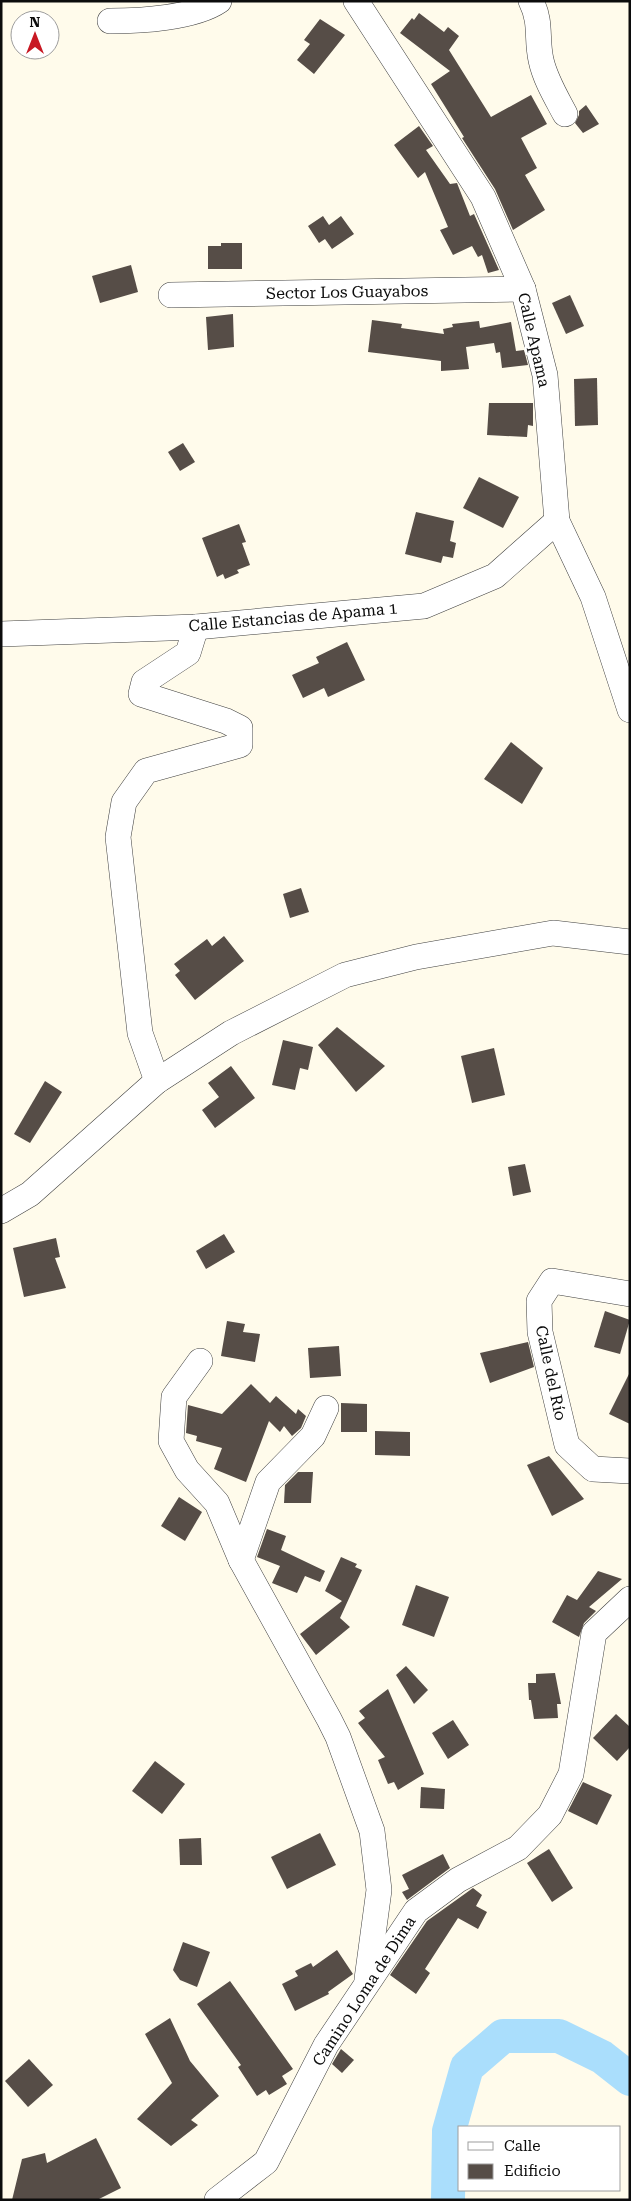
<svg xmlns="http://www.w3.org/2000/svg" width="631" height="2201" font-family="'Roboto Serif',serif">
<style>
.lines{fill:none;stroke-linecap:round;stroke-linejoin:round}
.river{stroke:#aadefc;stroke-width:34}
.building{fill:#564d47}
.minor-casing{stroke:#3f3f3f;stroke-width:26}
.minor{stroke:#fff;stroke-width:25}
.labels{text-anchor:middle;dominant-baseline:central;stroke-width:5;stroke-linejoin:round;paint-order:stroke}
.street-label{font-size:16px;fill:#0c0c0c;stroke:#fff}
</style>
<rect width="100%" height="100%" fill="#fffbeb"/>
<g class="lines">
<path class="river" d="M 448,2200 L 449,2131 L 467,2067 L 503,2036 L 559,2036 L 602,2057 L 630,2079"/>
</g>
<g class="building">
<path d="M 419,13 L 444,32 L 448,27 L 459,36 L 449,50 L 491,117 L 531,95 L 547,124 L 521,138 L 537,168 L 525,175 L 545,210 L 513,230 L 495,189 L 462,138 L 464,137 L 431,84 L 450,71 L 400,33 L 412,18 L 414,20 Z"/>
<path d="M 320,19 L 345,35 L 314,74 L 297,60 L 310,44 L 304,40 Z"/>
<path d="M 586,105 L 599,124 L 583,133 L 575,123 L 579,115 L 579,111 Z"/>
<path d="M 419,126 L 433,146 L 426,150 L 450,184 L 457,183 L 470,216 L 474,214 L 499,270 L 488,273 L 482,255 L 478,257 L 472,246 L 453,255 L 440,230 L 448,227 L 425,172 L 418,178 L 394,145 Z"/>
<path d="M 323,216 L 329,225 L 341,216 L 354,234 L 332,249 L 325,239 L 319,243 L 308,226 Z"/>
<path d="M 221,243 L 242,243 L 242,269 L 208,269 L 208,246 L 221,246 Z"/>
<path d="M 131,265 L 138,292 L 100,303 L 92,276 Z"/>
<path d="M 570,295 L 584,326 L 566,334 L 552,303 Z"/>
<path d="M 233,314 L 234,347 L 208,350 L 206,317 Z"/>
<path d="M 372,320 L 402,324 L 401,328 L 444,334 L 443,329 L 453,327 L 452,324 L 479,321 L 480,328 L 511,322 L 516,351 L 524,350 L 528,365 L 502,368 L 500,352 L 496,353 L 494,343 L 466,347 L 469,369 L 441,371 L 441,361 L 368,352 Z"/>
<path d="M 597,378 L 598,425 L 575,426 L 574,379 Z"/>
<path d="M 489,403 L 533,403 L 533,426 L 528,425 L 527,437 L 487,435 Z"/>
<path d="M 183,443 L 195,462 L 180,471 L 168,452 Z"/>
<path d="M 479,477 L 519,497 L 503,528 L 463,508 Z"/>
<path d="M 416,512 L 454,521 L 450,541 L 456,543 L 453,558 L 443,556 L 441,563 L 405,554 Z"/>
<path d="M 239,524 L 246,542 L 242,543 L 250,565 L 237,570 L 239,573 L 225,579 L 223,574 L 217,577 L 202,538 Z"/>
<path d="M 347,642 L 365,680 L 328,697 L 324,688 L 303,698 L 292,675 L 319,663 L 316,657 Z"/>
<path d="M 511,742 L 543,768 L 522,804 L 484,779 Z"/>
<path d="M 301,888 L 309,912 L 290,918 L 283,894 Z"/>
<path d="M 224,936 L 244,961 L 195,1000 L 175,975 L 180,971 L 174,964 L 207,939 L 212,946 Z"/>
<path d="M 337,1027 L 385,1066 L 356,1092 L 318,1045 Z"/>
<path d="M 283,1040 L 313,1047 L 308,1070 L 300,1068 L 295,1090 L 272,1085 Z"/>
<path d="M 494,1048 L 505,1095 L 472,1103 L 461,1056 Z"/>
<path d="M 231,1066 L 255,1098 L 215,1128 L 202,1110 L 219,1097 L 208,1083 Z"/>
<path d="M 45,1081 L 62,1092 L 30,1143 L 14,1134 Z"/>
<path d="M 525,1164 L 531,1192 L 513,1196 L 508,1167 Z"/>
<path d="M 224,1234 L 235,1252 L 206,1269 L 196,1251 Z"/>
<path d="M 56,1238 L 60,1257 L 55,1258 L 66,1288 L 24,1297 L 13,1248 Z"/>
<path d="M 605,1311 L 630,1320 L 620,1354 L 594,1347 Z"/>
<path d="M 227,1321 L 245,1324 L 243,1332 L 260,1334 L 255,1362 L 221,1356 Z"/>
<path d="M 528,1342 L 534,1367 L 490,1383 L 480,1353 Z"/>
<path d="M 339,1346 L 341,1376 L 310,1378 L 308,1348 Z"/>
<path d="M 630,1372 L 630,1424 L 609,1414 Z"/>
<path d="M 251,1384 L 270,1403 L 276,1396 L 296,1414 L 298,1409 L 306,1416 L 301,1428 L 292,1436 L 284,1426 L 280,1432 L 269,1421 L 246,1482 L 214,1469 L 222,1448 L 196,1441 L 197,1436 L 186,1433 L 188,1405 L 222,1414 Z"/>
<path d="M 341,1403 L 367,1404 L 367,1432 L 341,1432 Z"/>
<path d="M 375,1431 L 410,1432 L 410,1456 L 375,1455 Z"/>
<path d="M 549,1456 L 584,1499 L 552,1516 L 527,1465 Z"/>
<path d="M 298,1472 L 313,1472 L 311,1503 L 284,1503 L 285,1485 Z"/>
<path d="M 179,1497 L 202,1512 L 185,1541 L 161,1526 Z"/>
<path d="M 267,1529 L 286,1536 L 281,1550 L 325,1571 L 320,1582 L 305,1576 L 297,1593 L 272,1583 L 280,1566 L 257,1557 Z"/>
<path d="M 341,1557 L 357,1564 L 355,1567 L 362,1570 L 340,1618 L 350,1627 L 316,1655 L 300,1634 L 342,1601 L 325,1591 Z"/>
<path d="M 598,1571 L 622,1579 L 589,1607 L 596,1611 L 584,1623 L 579,1637 L 552,1622 L 567,1595 L 577,1600 Z"/>
<path d="M 416,1585 L 449,1597 L 434,1637 L 402,1625 Z"/>
<path d="M 406,1666 L 428,1690 L 414,1704 L 396,1675 Z"/>
<path d="M 555,1673 L 561,1704 L 557,1704 L 558,1718 L 534,1719 L 531,1700 L 529,1700 L 528,1683 L 536,1683 L 536,1674 Z"/>
<path d="M 388,1689 L 424,1774 L 398,1790 L 394,1782 L 388,1784 L 378,1760 L 385,1757 L 358,1723 L 365,1718 L 359,1711 Z"/>
<path d="M 616,1714 L 630,1727 L 630,1747 L 617,1761 L 593,1738 Z"/>
<path d="M 453,1720 L 469,1745 L 448,1759 L 432,1733 Z"/>
<path d="M 155,1761 L 185,1784 L 162,1814 L 132,1791 Z"/>
<path d="M 583,1782 L 612,1795 L 597,1825 L 568,1811 Z"/>
<path d="M 421,1787 L 445,1789 L 444,1809 L 420,1808 Z"/>
<path d="M 320,1833 L 336,1865 L 287,1889 L 271,1857 Z"/>
<path d="M 201,1838 L 202,1865 L 180,1865 L 179,1839 Z"/>
<path d="M 549,1849 L 573,1888 L 552,1902 L 527,1863 Z"/>
<path d="M 443,1854 L 450,1868 L 407,1900 L 402,1892 L 409,1889 L 402,1875 Z"/>
<path d="M 473,1888 L 482,1895 L 476,1906 L 487,1912 L 478,1929 L 458,1918 L 425,1969 L 430,1973 L 416,1994 L 390,1975 L 427,1921 Z"/>
<path d="M 183,1942 L 210,1952 L 197,1987 L 180,1980 L 173,1970 Z"/>
<path d="M 337,1950 L 353,1974 L 328,1992 L 329,1994 L 295,2011 L 282,1984 L 298,1976 L 295,1971 L 311,1963 L 313,1967 Z"/>
<path d="M 230,1981 L 293,2069 L 282,2076 L 287,2084 L 269,2095 L 266,2090 L 257,2096 L 238,2067 L 241,2065 L 197,2004 Z"/>
<path d="M 170,2018 L 190,2061 L 219,2096 L 191,2120 L 198,2125 L 171,2146 L 137,2119 L 172,2083 L 145,2034 Z"/>
<path d="M 341,2049 L 354,2060 L 342,2073 L 332,2064 Z"/>
<path d="M 29,2059 L 53,2085 L 28,2107 L 5,2081 Z"/>
<path d="M 96,2138 L 121,2188 L 97,2200 L 12,2200 L 22,2159 L 45,2153 L 47,2163 Z"/>
</g>
<g class="lines">
<g class="minor-casing">
<g id="minor">
<path d="M 356,1 L 483,197 L 523,289 L 545,375 L 557,521 L 593,597 L 630,710"/>
<path d="M 531,1 C 542,23 536,38 541,60 C 545,79 556,97 565,114"/>
<path d="M 110,21 C 140,21 194,18 219,1"/>
<path d="M 171,295 L 523,289"/>
<path d="M 1,634 L 196,627 L 424,606 L 495,576 L 557,521"/>
<path d="M 157,1081 L 140,1033 L 118,837 L 124,802 L 146,771 L 240,745 L 240,728 L 226,721 L 141,694 L 144,682 L 188,653 L 196,627"/>
<path d="M 1,1211 L 30,1194 L 157,1081 L 231,1033 L 345,975 L 416,957 L 553,933 L 630,942"/>
<path d="M 630,1294 L 552,1281 L 539,1301 L 540,1332 L 567,1445 L 593,1469 L 630,1471"/>
<path d="M 200,1361 L 174,1397 L 171,1441 L 187,1470 L 217,1503 L 241,1560 L 329,1719 L 338,1737 L 372,1831 L 379,1890 L 367,1979"/>
<path d="M 241,1560 L 268,1482 L 313,1436 L 326,1408"/>
<path d="M 217,2200 L 266,2162 L 326,2045 L 416,1911 L 458,1880 L 518,1848 L 550,1815 L 571,1774 L 594,1633 L 630,1599"/>
</g>
</g>
<use href="#minor" class="minor"/>
</g>
<g class="labels">
<g class="street-label">
<text transform="translate(347 292) rotate(-1)">Sector Los Guayabos</text>
<text transform="translate(534 340) rotate(77)">Calle Apama</text>
<text transform="translate(293 617) rotate(-5)">Calle Estancias de Apama 1</text>
<text transform="translate(551 1373) rotate(78)">Calle del Río</text>
<text transform="translate(364 1991) rotate(-57)">Camino Loma de Dima</text>
</g>
</g>
<rect width="631" height="2201" fill="none" stroke="#0c0c0c" stroke-width="5"/>
<rect x="458" y="2126" width="162" height="65" fill="#ffffff" stroke="#9e9e9e"/>
<rect x="468" y="2142" width="25" height="8" fill="#ffffff" stroke="#9e9e9e"/>
<text x="504" y="2151" font-size="15" fill="#0c0c0c">Calle</text>
<rect x="468" y="2164" width="25" height="15" fill="#564d47" stroke="#9e9e9e"/>
<text x="504" y="2176" font-size="15" fill="#0c0c0c">Edificio</text>
<g transform="translate(35 35)"><circle r="24" fill="#ffffff" stroke="#9e9e9e"/>
<path d="M0-4L9 19L0 12L-9 19Z" fill="#c81823"/>
<text y="-8" font-size="14" font-weight="bold" text-anchor="middle" fill="#0c0c0c">N</text>
</g>
</svg>
